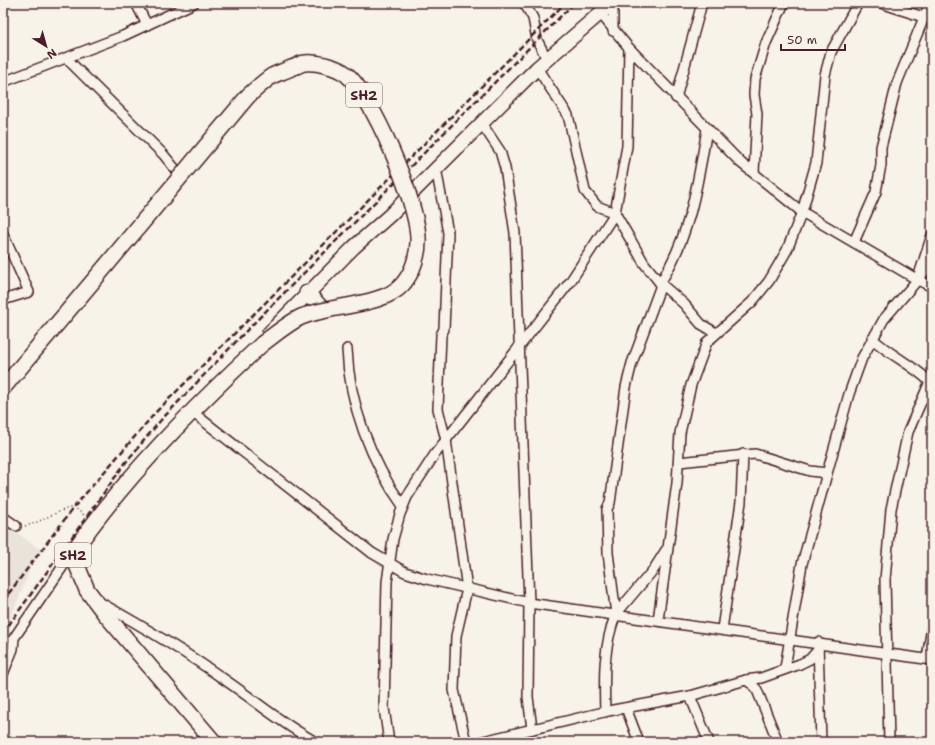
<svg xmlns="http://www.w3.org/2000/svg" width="935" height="745" font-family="'Shantell Sans',sans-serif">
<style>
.built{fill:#eae3da}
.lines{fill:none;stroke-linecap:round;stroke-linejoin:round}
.street-casing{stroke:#4a1f2b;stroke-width:12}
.secondary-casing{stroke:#4a1f2b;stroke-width:16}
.primary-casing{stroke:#4a1f2b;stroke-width:18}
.path{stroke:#4a1f2b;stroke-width:1.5;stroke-dasharray:1 3;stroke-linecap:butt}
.street{stroke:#f7f3e8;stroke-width:9}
.secondary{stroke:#f7f3e8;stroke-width:13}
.primary{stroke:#f7f3e8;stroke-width:15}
.rail{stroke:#4a1f2b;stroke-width:2.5;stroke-dasharray:6 3;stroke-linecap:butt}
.primary-bridge-casing{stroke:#4a1f2b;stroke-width:18;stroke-linecap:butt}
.primary-bridge{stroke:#f7f3e8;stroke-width:15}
.labels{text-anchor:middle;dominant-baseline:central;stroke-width:3;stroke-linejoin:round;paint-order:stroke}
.shield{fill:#f7f3e8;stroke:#7e5f64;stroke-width:1}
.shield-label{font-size:14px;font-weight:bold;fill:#4a1f2b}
</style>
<rect width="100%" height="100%" fill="#f7f3e8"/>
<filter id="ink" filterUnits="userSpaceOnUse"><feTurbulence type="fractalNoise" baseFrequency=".025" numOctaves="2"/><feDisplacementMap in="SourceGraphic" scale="8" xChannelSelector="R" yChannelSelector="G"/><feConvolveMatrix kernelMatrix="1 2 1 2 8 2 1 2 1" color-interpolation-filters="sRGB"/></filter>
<g filter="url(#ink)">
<path class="built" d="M 3,523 L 41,550 L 31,566 L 3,638 Z"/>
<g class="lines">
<g class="street-casing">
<g id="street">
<path d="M 136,3 L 147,25"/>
<path d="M 524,3 L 533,18 L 537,40 L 547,59"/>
<path d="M 613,3 L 613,31"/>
<path d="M 881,3 L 932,20"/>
<path d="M 600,13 L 629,48 L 741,163 L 802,212 L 918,280 L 932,287"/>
<path d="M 66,58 L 163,154 L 181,176"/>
<path d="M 537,68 L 568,115 L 585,191 L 597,206 L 615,213 L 644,263 L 660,283 L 684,304 L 701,324 L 716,333"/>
<path d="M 3,82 L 123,36 L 194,3"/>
<path d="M 676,98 L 702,3"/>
<path d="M 482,124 L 500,151 L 505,168 L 515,233 L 529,603 L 528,697 L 532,729"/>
<path d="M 436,168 L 448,233 L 444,329 L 441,335 L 438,409 L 446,440 L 467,589 L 456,636 L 454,690 L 466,742"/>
<path d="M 754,173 L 757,114 L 754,95 L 755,79 L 766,43 L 784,3"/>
<path d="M 3,234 L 29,292 L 3,300"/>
<path d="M 854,242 L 876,192 L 881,165 L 881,147 L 897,83 L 930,3"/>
<path d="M 919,275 L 932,235"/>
<path d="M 660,283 C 690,237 698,182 707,129"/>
<path d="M 872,338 C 889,355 912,364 929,381"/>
<path d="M 347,349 C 349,404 371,462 403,506"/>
<path d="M 191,411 L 372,553 L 405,572 L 427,579 L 529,603 L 932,660"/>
<path d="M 679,462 L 755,454 L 810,471 L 827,473"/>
<path d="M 3,517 L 16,526"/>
<path d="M 99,602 C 144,627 187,653 228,682 C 257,702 285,726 316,742"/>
<path d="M 616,614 L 608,553 L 607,509 L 610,503 L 626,387 L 632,363 L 661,285"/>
<path d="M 658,620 L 677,483 L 680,433 L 691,385 L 707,342 L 752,302 L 769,281 L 787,250 L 802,212 L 816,163 L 825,75 L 831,52 L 858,3"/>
<path d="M 722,629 L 741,502 L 743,454"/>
<path d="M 818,642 L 821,742"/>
<path d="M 927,658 L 932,627"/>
<path d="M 785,668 L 802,564 L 849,394 L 862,358 L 884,319 L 932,263"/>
<path d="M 3,674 L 13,649 L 14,638 L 72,553"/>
<path d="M 746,680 L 761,678 L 800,664 L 810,659 L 818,650"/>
<path d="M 690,696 L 709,742"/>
<path d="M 626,708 L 639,742"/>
<path d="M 605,712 C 604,678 603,646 616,614 L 654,569 L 666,550"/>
<path d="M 389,742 L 384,708 L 387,582 L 393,539 L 400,514 L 407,497 L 435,454 L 570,282 L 615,213 L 627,146 L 629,48"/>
<path d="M 479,742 L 608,711 L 690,696 L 746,680 L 752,684 L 757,690 L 778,742"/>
<path d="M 889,742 L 885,580 L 891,509 L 908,432 L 932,377"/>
</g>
</g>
<g class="secondary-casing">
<path id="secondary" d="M 269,333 L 354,247 L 390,215 L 537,68 L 612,3"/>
</g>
<g class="primary-casing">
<g id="primary">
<path d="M 307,293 L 323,310"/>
<path d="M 3,388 L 105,267"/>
<path d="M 214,742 L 106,615 L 87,590 L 72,553 C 126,476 193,408 262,344"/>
</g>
</g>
<path class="path" d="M 25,526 C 42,522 57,510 74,507 L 85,516"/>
<use href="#street" class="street"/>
<use href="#secondary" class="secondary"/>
<use href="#primary" class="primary"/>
<g class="rail">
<path d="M 3,601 L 74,507 L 156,412 L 565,3"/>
<path d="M 3,633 L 126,462 L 161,420 L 249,328 L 574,3"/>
</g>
<g class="primary-bridge-casing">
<path id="primary-bridge" d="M 105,267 L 248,96 C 256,89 263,82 272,76 C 278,73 285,71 291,68 C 296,67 301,63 305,63 C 317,62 337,67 346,74 C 373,96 417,202 418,237 C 419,253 413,273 402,285 C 382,307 327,305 299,318 C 286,325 274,335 262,344"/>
</g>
<use href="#primary-bridge" class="primary-bridge"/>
</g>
</g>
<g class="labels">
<g class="shield">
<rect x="346" y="83" width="36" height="24" rx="3"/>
<rect x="55" y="543" width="36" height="24" rx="3"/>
</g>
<g class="shield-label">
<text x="364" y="95">SH2</text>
<text x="73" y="555">SH2</text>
</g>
</g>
<rect width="935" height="745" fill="none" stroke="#f7f3e8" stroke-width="16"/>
<rect x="8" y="8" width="919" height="729" fill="none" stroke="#4a1f2b" stroke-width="1.5" filter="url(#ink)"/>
<g transform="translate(46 46) rotate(143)" stroke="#f7f3e8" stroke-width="3" paint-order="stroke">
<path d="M0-3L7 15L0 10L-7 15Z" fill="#4a1f2b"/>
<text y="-6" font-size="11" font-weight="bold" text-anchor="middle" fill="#4a1f2b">N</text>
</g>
<path d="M781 44v6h64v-6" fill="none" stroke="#4a1f2b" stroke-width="2"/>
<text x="787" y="44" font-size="12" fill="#4a1f2b" stroke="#f7f3e8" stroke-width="3" paint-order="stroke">50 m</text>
</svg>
